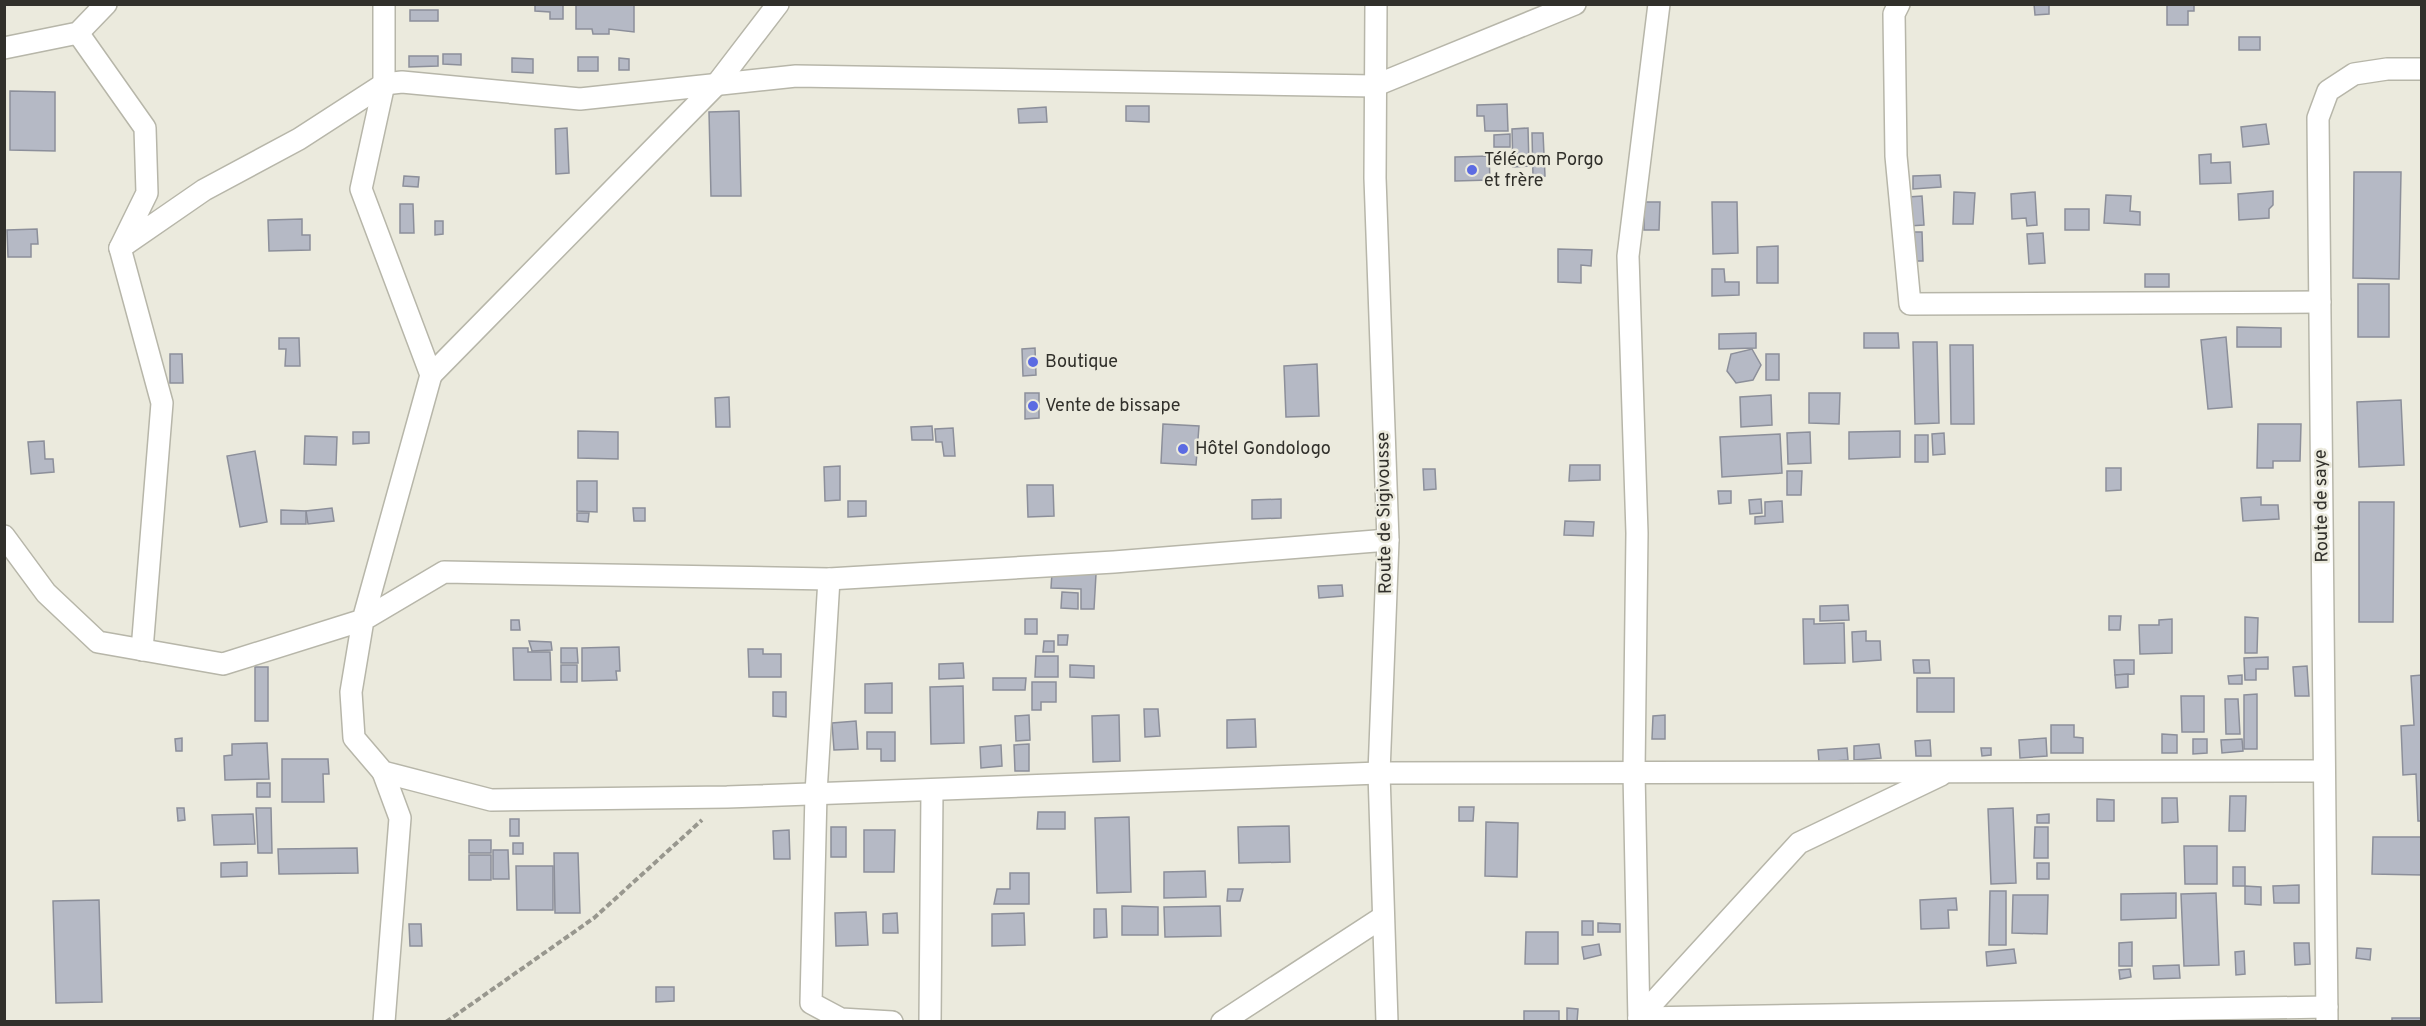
<svg xmlns="http://www.w3.org/2000/svg" width="2426" height="1026" font-family="Overpass,sans-serif">
<style>
.building{fill:#b5b9c5;stroke:#8c8f9a;stroke-width:1.5}
.lines{fill:none;stroke-linecap:round;stroke-linejoin:round}
.street-casing{stroke:#b7b6a9;stroke-width:24}
.path{stroke:#98978e;stroke-width:4;stroke-dasharray:6 3;stroke-linecap:butt}
.street{stroke:#fff;stroke-width:21}
.poi-dot{fill:#5c6be2;stroke:#ebeadd;stroke-width:2}
.labels{text-anchor:middle;dominant-baseline:central;stroke-width:5;stroke-linejoin:round;paint-order:stroke}
.poi-label{font-size:18px;fill:#31302b;stroke:#ebeadd;text-anchor:start}
.street-label{font-size:18px;fill:#31302b;stroke:#ebeadd}
</style>
<rect width="100%" height="100%" fill="#ebeadd"/>
<g class="building">
<path d="M 535,4 L 563,4 L 563,19 L 550,19 L 550,12 L 535,11 Z"/>
<path d="M 576,4 L 634,4 L 634,32 L 609,29 L 609,34 L 593,34 L 592,29 L 576,29 Z"/>
<path d="M 2034,4 L 2049,4 L 2049,14 L 2035,15 Z"/>
<path d="M 2167,4 L 2194,4 L 2194,11 L 2188,11 L 2188,25 L 2167,25 Z"/>
<rect x="410" y="10" width="28" height="11"/>
<rect x="2239" y="37" width="21" height="13"/>
<path d="M 443,54 L 461,54 L 461,65 L 443,64 Z"/>
<path d="M 409,56 L 438,56 L 438,66 L 409,67 Z"/>
<rect x="578" y="57" width="20" height="14"/>
<path d="M 512,58 L 533,59 L 533,73 L 512,72 Z"/>
<path d="M 619,58 L 629,59 L 629,70 L 619,70 Z"/>
<path d="M 10,91 L 55,92 L 55,151 L 10,150 Z"/>
<path d="M 1507,104 L 1508,131 L 1485,131 L 1484,116 L 1477,116 L 1477,105 Z"/>
<path d="M 1126,106 L 1149,106 L 1149,122 L 1126,121 Z"/>
<path d="M 1046,107 L 1047,122 L 1019,123 L 1018,109 Z"/>
<path d="M 739,111 L 741,196 L 711,196 L 709,112 Z"/>
<path d="M 2266,124 L 2269,144 L 2243,147 L 2241,127 Z"/>
<path d="M 567,128 L 569,173 L 556,174 L 555,129 Z"/>
<path d="M 1528,128 L 1529,166 L 1513,167 L 1512,129 Z"/>
<path d="M 1532,133 L 1543,133 L 1545,176 L 1533,177 Z"/>
<path d="M 1510,134 L 1510,147 L 1494,147 L 1494,135 Z"/>
<path d="M 2211,154 L 2211,163 L 2230,162 L 2231,183 L 2200,184 L 2199,155 Z"/>
<path d="M 1489,156 L 1490,180 L 1455,181 L 1455,157 Z"/>
<path d="M 2354,172 L 2401,172 L 2399,279 L 2353,278 Z"/>
<path d="M 1940,175 L 1941,187 L 1913,189 L 1913,176 Z"/>
<path d="M 404,176 L 419,177 L 418,187 L 403,186 Z"/>
<path d="M 2273,191 L 2273,205 L 2269,209 L 2269,218 L 2239,220 L 2238,194 Z"/>
<path d="M 1954,192 L 1975,193 L 1973,224 L 1953,224 Z"/>
<path d="M 2035,192 L 2037,225 L 2027,226 L 2026,218 L 2012,219 L 2011,194 Z"/>
<path d="M 2106,195 L 2131,196 L 2130,211 L 2140,212 L 2140,225 L 2104,223 Z"/>
<path d="M 1922,196 L 1924,225 L 1909,226 L 1908,197 Z"/>
<path d="M 1644,202 L 1660,202 L 1659,230 L 1644,230 Z"/>
<path d="M 1712,202 L 1737,202 L 1738,253 L 1713,254 Z"/>
<path d="M 400,204 L 413,204 L 414,233 L 400,233 Z"/>
<rect x="2065" y="209" width="24" height="21"/>
<path d="M 302,219 L 302,235 L 310,235 L 310,250 L 269,251 L 268,220 Z"/>
<path d="M 435,221 L 443,221 L 443,234 L 435,235 Z"/>
<path d="M 37,229 L 38,244 L 31,244 L 31,257 L 8,257 L 7,230 Z"/>
<path d="M 1909,232 L 1922,232 L 1923,261 L 1909,261 Z"/>
<path d="M 2043,233 L 2045,263 L 2029,264 L 2027,234 Z"/>
<path d="M 1778,246 L 1778,283 L 1757,283 L 1757,247 Z"/>
<path d="M 1558,249 L 1592,250 L 1591,266 L 1581,265 L 1581,283 L 1558,282 Z"/>
<path d="M 1712,269 L 1724,269 L 1725,282 L 1739,282 L 1739,295 L 1712,296 Z"/>
<rect x="2145" y="274" width="24" height="13"/>
<rect x="2358" y="284" width="31" height="53"/>
<path d="M 2237,327 L 2281,328 L 2281,347 L 2237,347 Z"/>
<path d="M 1756,333 L 1756,348 L 1719,349 L 1719,334 Z"/>
<path d="M 1864,333 L 1898,333 L 1899,348 L 1864,348 Z"/>
<path d="M 2226,337 L 2232,407 L 2208,409 L 2201,340 Z"/>
<path d="M 279,338 L 299,338 L 300,366 L 285,366 L 286,349 L 279,349 Z"/>
<path d="M 1913,342 L 1937,342 L 1939,423 L 1915,424 Z"/>
<path d="M 1950,345 L 1973,345 L 1974,424 L 1951,424 Z"/>
<path d="M 1035,348 L 1036,375 L 1023,376 L 1022,349 Z"/>
<path d="M 1752,349 L 1761,365 L 1753,380 L 1736,383 L 1727,371 L 1731,354 Z"/>
<path d="M 170,354 L 182,354 L 183,383 L 170,383 Z"/>
<rect x="1766" y="354" width="13" height="26"/>
<path d="M 1317,364 L 1319,416 L 1286,417 L 1284,366 Z"/>
<path d="M 1025,393 L 1039,393 L 1039,418 L 1025,419 Z"/>
<path d="M 1809,393 L 1840,393 L 1839,424 L 1809,423 Z"/>
<path d="M 1771,395 L 1772,425 L 1741,427 L 1740,397 Z"/>
<path d="M 729,397 L 730,427 L 716,427 L 715,398 Z"/>
<path d="M 2401,400 L 2404,465 L 2359,467 L 2357,402 Z"/>
<path d="M 1163,424 L 1199,426 L 1196,465 L 1161,463 Z"/>
<path d="M 2258,424 L 2301,424 L 2300,461 L 2273,461 L 2273,468 L 2257,468 Z"/>
<path d="M 932,426 L 933,440 L 912,440 L 911,427 Z"/>
<path d="M 953,428 L 955,456 L 944,456 L 942,442 L 936,442 L 935,429 Z"/>
<path d="M 578,431 L 618,432 L 618,459 L 578,458 Z"/>
<path d="M 1900,431 L 1900,457 L 1849,459 L 1849,432 Z"/>
<path d="M 353,432 L 369,432 L 369,443 L 353,444 Z"/>
<path d="M 1810,432 L 1811,463 L 1788,464 L 1787,433 Z"/>
<path d="M 1944,433 L 1945,454 L 1933,455 L 1932,434 Z"/>
<path d="M 1780,434 L 1782,473 L 1722,477 L 1720,437 Z"/>
<rect x="1915" y="435" width="13" height="27"/>
<path d="M 305,436 L 337,437 L 336,465 L 304,464 Z"/>
<path d="M 44,441 L 45,459 L 53,459 L 54,472 L 31,474 L 28,442 Z"/>
<path d="M 255,451 L 267,522 L 240,527 L 227,456 Z"/>
<path d="M 1570,465 L 1600,465 L 1600,480 L 1569,481 Z"/>
<path d="M 840,466 L 840,500 L 825,501 L 824,467 Z"/>
<path d="M 2106,468 L 2121,468 L 2121,490 L 2106,491 Z"/>
<path d="M 1423,469 L 1435,469 L 1436,489 L 1424,490 Z"/>
<path d="M 1787,471 L 1802,471 L 1801,495 L 1787,495 Z"/>
<path d="M 577,481 L 597,481 L 597,512 L 577,511 Z"/>
<path d="M 1027,485 L 1053,485 L 1054,516 L 1028,517 Z"/>
<path d="M 1718,491 L 1731,491 L 1731,503 L 1719,504 Z"/>
<path d="M 2261,497 L 2261,505 L 2278,505 L 2279,519 L 2243,521 L 2241,498 Z"/>
<path d="M 1281,499 L 1281,518 L 1252,519 L 1252,500 Z"/>
<path d="M 1761,499 L 1762,513 L 1750,514 L 1749,500 Z"/>
<path d="M 848,501 L 866,501 L 866,516 L 848,517 Z"/>
<path d="M 1782,501 L 1783,522 L 1755,524 L 1755,517 L 1765,516 L 1765,502 Z"/>
<path d="M 2359,502 L 2394,502 L 2393,622 L 2359,622 Z"/>
<path d="M 332,508 L 334,521 L 308,524 L 306,511 Z"/>
<path d="M 633,508 L 645,508 L 645,521 L 634,521 Z"/>
<path d="M 281,510 L 306,511 L 306,524 L 281,524 Z"/>
<path d="M 577,513 L 589,513 L 588,522 L 577,521 Z"/>
<path d="M 1565,521 L 1594,522 L 1593,536 L 1564,535 Z"/>
<path d="M 1052,573 L 1096,574 L 1094,609 L 1081,609 L 1081,589 L 1051,588 Z"/>
<path d="M 1342,585 L 1343,596 L 1319,598 L 1318,586 Z"/>
<path d="M 1062,592 L 1078,593 L 1078,609 L 1061,608 Z"/>
<path d="M 1848,605 L 1849,620 L 1820,621 L 1820,606 Z"/>
<path d="M 2109,616 L 2121,616 L 2120,630 L 2109,630 Z"/>
<path d="M 2245,617 L 2258,618 L 2257,653 L 2245,653 Z"/>
<rect x="1025" y="619" width="12" height="15"/>
<path d="M 1803,619 L 1814,619 L 1814,624 L 1844,623 L 1845,663 L 1804,664 Z"/>
<path d="M 2172,619 L 2172,653 L 2140,654 L 2139,625 L 2159,625 L 2159,620 Z"/>
<path d="M 511,620 L 519,620 L 520,630 L 511,630 Z"/>
<path d="M 1866,631 L 1866,641 L 1880,641 L 1881,660 L 1853,662 L 1852,632 Z"/>
<path d="M 1058,635 L 1068,635 L 1067,645 L 1058,645 Z"/>
<path d="M 529,641 L 551,642 L 552,650 L 532,651 Z"/>
<path d="M 1044,641 L 1054,641 L 1054,652 L 1043,652 Z"/>
<path d="M 619,647 L 620,671 L 616,671 L 617,680 L 582,681 L 582,648 Z"/>
<path d="M 513,648 L 528,648 L 528,652 L 550,652 L 551,680 L 514,680 Z"/>
<path d="M 561,648 L 577,648 L 578,663 L 561,663 Z"/>
<path d="M 748,649 L 763,649 L 763,654 L 781,654 L 781,677 L 749,677 Z"/>
<path d="M 1036,656 L 1058,656 L 1058,677 L 1035,677 Z"/>
<path d="M 2268,657 L 2268,669 L 2256,669 L 2256,680 L 2245,680 L 2244,658 Z"/>
<path d="M 1913,660 L 1929,660 L 1930,673 L 1914,673 Z"/>
<path d="M 2114,660 L 2134,660 L 2134,674 L 2115,675 Z"/>
<path d="M 963,663 L 964,678 L 939,679 L 939,664 Z"/>
<rect x="561" y="665" width="16" height="17"/>
<path d="M 1070,665 L 1094,666 L 1094,678 L 1070,677 Z"/>
<path d="M 2307,666 L 2309,696 L 2295,696 L 2293,667 Z"/>
<rect x="255" y="667" width="13" height="54"/>
<path d="M 2128,674 L 2128,687 L 2116,688 L 2115,675 Z"/>
<path d="M 2242,675 L 2242,684 L 2229,684 L 2228,676 Z"/>
<path d="M 2422,675 L 2422,821 L 2418,821 L 2416,774 L 2403,775 L 2401,726 L 2414,725 L 2411,676 Z"/>
<path d="M 993,678 L 1026,678 L 1025,690 L 993,690 Z"/>
<rect x="1917" y="678" width="37" height="34"/>
<path d="M 1032,682 L 1056,682 L 1056,702 L 1041,702 L 1041,710 L 1032,710 Z"/>
<path d="M 892,683 L 892,713 L 865,713 L 865,684 Z"/>
<path d="M 963,686 L 964,743 L 931,744 L 930,687 Z"/>
<path d="M 773,692 L 786,692 L 786,717 L 773,716 Z"/>
<path d="M 2257,694 L 2257,749 L 2244,749 L 2244,695 Z"/>
<path d="M 2181,696 L 2204,696 L 2204,732 L 2182,732 Z"/>
<path d="M 2225,699 L 2238,699 L 2240,734 L 2226,734 Z"/>
<path d="M 1144,709 L 1158,709 L 1160,736 L 1145,737 Z"/>
<path d="M 1029,715 L 1030,740 L 1016,741 L 1015,716 Z"/>
<path d="M 1119,715 L 1120,761 L 1093,762 L 1092,716 Z"/>
<path d="M 1665,715 L 1665,739 L 1652,739 L 1653,716 Z"/>
<path d="M 1255,719 L 1256,747 L 1227,748 L 1227,720 Z"/>
<path d="M 856,721 L 858,749 L 834,750 L 832,723 Z"/>
<path d="M 2051,725 L 2074,725 L 2074,737 L 2083,738 L 2083,753 L 2051,753 Z"/>
<path d="M 867,732 L 895,732 L 895,761 L 881,761 L 881,749 L 867,749 Z"/>
<path d="M 2162,734 L 2177,735 L 2177,753 L 2162,753 Z"/>
<path d="M 182,738 L 182,751 L 176,751 L 175,739 Z"/>
<path d="M 2046,738 L 2047,756 L 2020,758 L 2019,740 Z"/>
<path d="M 2193,739 L 2207,739 L 2207,753 L 2193,754 Z"/>
<path d="M 2242,739 L 2243,751 L 2222,753 L 2221,740 Z"/>
<path d="M 1930,740 L 1931,756 L 1916,756 L 1915,741 Z"/>
<path d="M 267,743 L 269,779 L 225,780 L 224,756 L 232,755 L 232,744 Z"/>
<path d="M 1029,744 L 1029,771 L 1015,771 L 1014,745 Z"/>
<path d="M 1879,744 L 1881,758 L 1854,760 L 1854,746 Z"/>
<path d="M 1001,745 L 1002,766 L 981,768 L 980,747 Z"/>
<path d="M 1847,748 L 1848,760 L 1819,762 L 1818,750 Z"/>
<path d="M 1981,748 L 1991,748 L 1991,755 L 1982,756 Z"/>
<path d="M 282,759 L 328,759 L 329,774 L 323,774 L 324,802 L 282,802 Z"/>
<rect x="257" y="783" width="13" height="14"/>
<path d="M 2230,796 L 2246,796 L 2245,831 L 2229,831 Z"/>
<path d="M 2162,798 L 2177,798 L 2178,822 L 2162,823 Z"/>
<path d="M 2097,799 L 2114,800 L 2114,821 L 2097,821 Z"/>
<path d="M 1459,807 L 1474,807 L 1473,821 L 1459,821 Z"/>
<path d="M 177,808 L 184,808 L 185,820 L 178,821 Z"/>
<path d="M 256,808 L 271,808 L 272,853 L 258,853 Z"/>
<path d="M 2013,808 L 2016,883 L 1991,884 L 1988,809 Z"/>
<path d="M 1038,812 L 1065,812 L 1065,829 L 1037,829 Z"/>
<path d="M 253,814 L 255,844 L 214,845 L 212,815 Z"/>
<path d="M 2049,814 L 2049,823 L 2037,823 L 2037,815 Z"/>
<path d="M 1129,817 L 1131,892 L 1097,893 L 1095,818 Z"/>
<rect x="510" y="819" width="9" height="17"/>
<path d="M 1486,822 L 1518,823 L 1517,877 L 1485,876 Z"/>
<path d="M 1289,826 L 1290,862 L 1239,863 L 1238,827 Z"/>
<rect x="831" y="827" width="15" height="30"/>
<path d="M 2035,827 L 2048,827 L 2048,858 L 2034,858 Z"/>
<path d="M 789,830 L 790,859 L 774,859 L 773,831 Z"/>
<path d="M 864,830 L 895,830 L 894,872 L 864,872 Z"/>
<path d="M 2373,837 L 2422,837 L 2422,875 L 2372,874 Z"/>
<rect x="469" y="840" width="22" height="13"/>
<rect x="513" y="843" width="10" height="11"/>
<path d="M 2184,846 L 2217,846 L 2217,884 L 2185,884 Z"/>
<path d="M 357,848 L 358,873 L 279,874 L 278,849 Z"/>
<path d="M 493,850 L 508,850 L 509,879 L 493,879 Z"/>
<path d="M 554,853 L 578,853 L 580,913 L 555,913 Z"/>
<rect x="469" y="855" width="22" height="25"/>
<path d="M 247,862 L 247,876 L 221,877 L 221,863 Z"/>
<rect x="2037" y="863" width="12" height="16"/>
<path d="M 516,866 L 553,866 L 553,910 L 517,910 Z"/>
<rect x="2233" y="867" width="12" height="19"/>
<path d="M 1205,871 L 1206,897 L 1164,898 L 1164,872 Z"/>
<path d="M 1010,873 L 1029,873 L 1029,904 L 994,904 L 997,889 L 1010,889 Z"/>
<path d="M 2299,885 L 2299,903 L 2274,903 L 2273,886 Z"/>
<path d="M 2245,886 L 2261,887 L 2261,905 L 2245,904 Z"/>
<path d="M 1228,889 L 1243,889 L 1240,901 L 1227,901 Z"/>
<path d="M 1990,891 L 2006,891 L 2006,945 L 1989,945 Z"/>
<path d="M 2176,893 L 2176,918 L 2121,920 L 2121,894 Z"/>
<path d="M 2216,893 L 2219,965 L 2184,966 L 2181,894 Z"/>
<path d="M 2013,895 L 2048,895 L 2047,934 L 2012,933 Z"/>
<path d="M 1956,898 L 1957,910 L 1948,910 L 1949,928 L 1921,929 L 1920,900 Z"/>
<path d="M 99,900 L 102,1002 L 56,1003 L 53,901 Z"/>
<path d="M 1122,906 L 1158,907 L 1158,935 L 1122,935 Z"/>
<path d="M 1220,906 L 1221,936 L 1165,937 L 1164,907 Z"/>
<path d="M 1094,909 L 1106,909 L 1107,937 L 1094,938 Z"/>
<path d="M 866,912 L 868,945 L 836,946 L 835,913 Z"/>
<path d="M 897,913 L 898,933 L 883,933 L 883,914 Z"/>
<path d="M 1024,913 L 1025,945 L 992,946 L 992,914 Z"/>
<rect x="1582" y="921" width="11" height="14"/>
<path d="M 1598,923 L 1620,924 L 1620,932 L 1598,932 Z"/>
<path d="M 409,924 L 421,924 L 422,946 L 410,946 Z"/>
<path d="M 1526,932 L 1558,932 L 1558,964 L 1525,964 Z"/>
<path d="M 2132,942 L 2132,966 L 2119,966 L 2119,943 Z"/>
<path d="M 2294,943 L 2309,943 L 2310,964 L 2295,965 Z"/>
<path d="M 1599,944 L 1601,955 L 1584,959 L 1582,947 Z"/>
<path d="M 2357,948 L 2371,949 L 2370,960 L 2356,958 Z"/>
<path d="M 2014,949 L 2016,963 L 1987,966 L 1986,952 Z"/>
<path d="M 2244,951 L 2245,974 L 2236,975 L 2235,952 Z"/>
<path d="M 2179,965 L 2180,978 L 2154,979 L 2153,966 Z"/>
<path d="M 2130,969 L 2131,977 L 2120,979 L 2119,970 Z"/>
<path d="M 656,987 L 674,987 L 674,1001 L 656,1002 Z"/>
<path d="M 1567,1008 L 1578,1009 L 1577,1022 L 1567,1022 Z"/>
<rect x="1524" y="1011" width="35" height="11"/>
<rect x="2392" y="1018" width="29" height="4"/>
</g>
<g class="lines">
<g class="street-casing">
<g id="street">
<path d="M 1376,4 L 1375,178 L 1388,540 L 1379,773 L 1387,1022"/>
<path d="M 1899,4 L 1894,14 L 1896,156 L 1910,304 L 2320,302"/>
<path d="M 78,33 L 145,128 L 147,193 L 120,248 L 204,190 L 299,139 L 384,84 L 402,82 L 580,99 L 796,76 L 1374,86 L 1575,4"/>
<path d="M 4,48 L 78,33 L 106,4"/>
<path d="M 120,248 L 162,403 L 142,650"/>
<path d="M 431,375 L 716,85 L 778,4"/>
<path d="M 4,536 L 46,593 L 98,642 L 223,664 L 363,620 L 431,375 L 361,189 L 384,84 L 384,4"/>
<path d="M 1388,540 L 1114,562 L 829,579 L 444,572 L 363,620 L 351,692 L 354,738 L 383,772 L 491,800 L 727,797 L 1379,773 L 2324,771"/>
<path d="M 829,579 L 816,793 L 811,1003 L 841,1019 L 892,1022"/>
<path d="M 383,772 L 400,818 L 384,1022"/>
<path d="M 1639,1018 L 2327,1007"/>
<path d="M 1639,1018 L 1799,843 L 1941,775"/>
<path d="M 930,1022 L 932,790"/>
<path d="M 1222,1022 L 1383,917"/>
<path d="M 1639,1022 L 1634,772 L 1637,533 L 1628,256 L 1659,4"/>
<path d="M 2327,1022 L 2318,118 L 2328,91 L 2354,74 L 2387,69 L 2422,69"/>
</g>
</g>
<path class="path" d="M 446,1022 L 594,918 L 702,820"/>
<use href="#street" class="street"/>
</g>
<g class="poi-dot">
<circle cx="1472" cy="170" r="6"/>
<circle cx="1033" cy="362" r="6"/>
<circle cx="1033" cy="406" r="6"/>
<circle cx="1183" cy="449" r="6"/>
</g>
<g class="labels">
<g class="poi-label">
<text x="1484" y="160">Télécom Porgo<tspan x="1484" dy="21">et frère</tspan></text>
<text x="1045" y="362">Boutique</text>
<text x="1045" y="406">Vente de bissape</text>
<text x="1195" y="449">Hôtel Gondologo</text>
</g>
<g class="street-label">
<text transform="translate(2322 506) rotate(-91)">Route de saye</text>
<text transform="translate(1385 513) rotate(-91)">Route de Sigivousse</text>
</g>
</g>
<rect width="2426" height="1026" fill="none" stroke="#31302b" stroke-width="12"/>
</svg>
